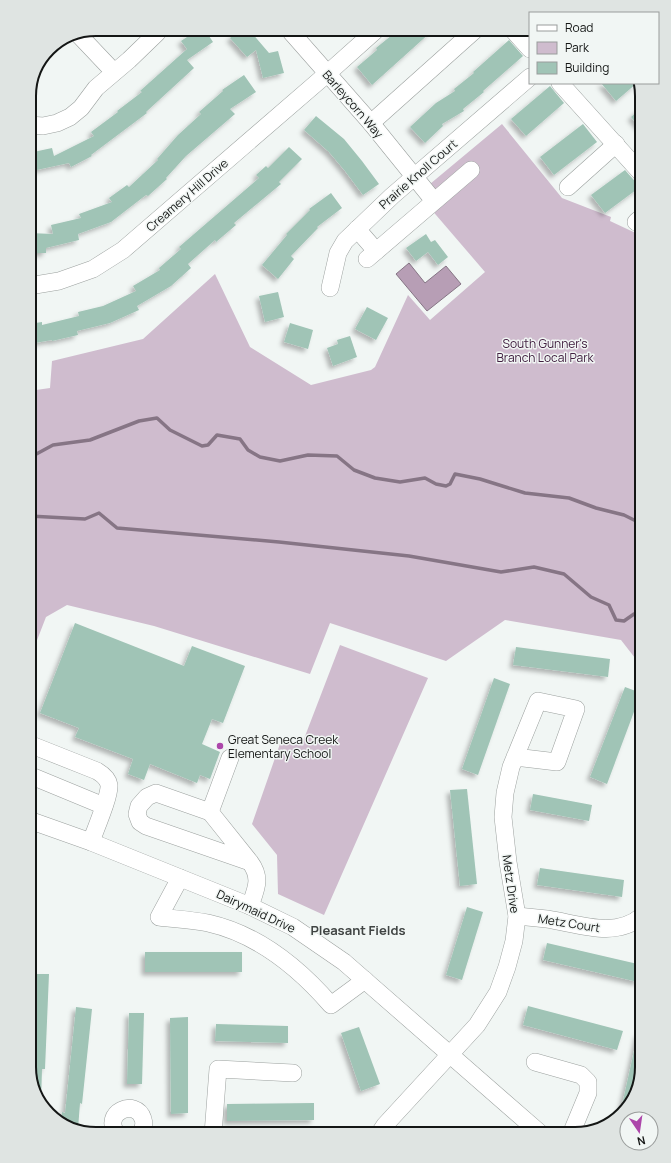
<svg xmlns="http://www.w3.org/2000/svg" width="671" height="1163" font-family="Manrope,sans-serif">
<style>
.green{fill:#cfbcce}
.water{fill:#b79eb5;stroke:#867585}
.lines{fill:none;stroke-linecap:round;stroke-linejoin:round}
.stream{stroke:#867585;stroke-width:3.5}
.building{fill:#a0c4b6;filter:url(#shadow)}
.minor-casing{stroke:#9ca19f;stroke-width:18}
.minor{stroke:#fff;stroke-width:17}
.poi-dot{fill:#ac46aa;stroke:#f1f6f4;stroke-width:1.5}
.labels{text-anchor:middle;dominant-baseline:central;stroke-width:3;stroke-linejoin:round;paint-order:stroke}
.street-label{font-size:12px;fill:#141615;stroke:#f1f6f4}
.park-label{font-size:12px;fill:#422041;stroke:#f1f6f4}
.poi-label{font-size:12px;fill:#141615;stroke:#f1f6f4;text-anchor:start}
.neighbourhood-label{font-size:13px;font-weight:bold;fill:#404443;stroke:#f1f6f4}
.rim{fill:none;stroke:#141615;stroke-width:2}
</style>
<defs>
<filter id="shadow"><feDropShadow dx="-3.5" dy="3.5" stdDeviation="2" flood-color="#0004"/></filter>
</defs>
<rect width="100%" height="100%" fill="#f1f6f4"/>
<g class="green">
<path d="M 502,124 L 562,198 L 611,217 L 610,221 L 642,236 L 642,667 L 621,640 L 505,620 L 446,661 L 330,623 L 310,674 L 154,626 L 67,605 L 46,617 L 29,661 L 29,391 L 50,388 L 52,361 L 143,339 L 215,274 L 250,347 L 311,385 L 371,370 L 375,367 L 408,295 L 430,320 L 485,272 L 418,194 Z"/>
<path d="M 340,645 L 428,678 L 324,915 L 278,894 L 277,855 L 252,824 L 282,738 L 302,744 Z"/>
</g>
<path class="water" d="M 409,263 L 425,283 L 446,266 L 461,284 L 427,311 L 396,274 Z"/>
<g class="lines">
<g class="stream">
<path d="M 29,458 L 53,445 L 90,440 L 139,421 L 157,418 L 170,430 L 202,446 L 208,445 L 217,435 L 240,439 L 248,450 L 260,457 L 280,461 L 308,455 L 337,456 L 354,470 L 375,478 L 400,482 L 425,478 L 436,484 L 446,486 L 450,484 L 455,474 L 480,479 L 525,493 L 569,498 L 596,508 L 624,515 L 642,524"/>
<path d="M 29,516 L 85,519 L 99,513 L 117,528 L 279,542 L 409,556 L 501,572 L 534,567 L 564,574 L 591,597 L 609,605 L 616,620 L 624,621 L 634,614 L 642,614"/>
</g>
</g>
<g class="building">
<path d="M 397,31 L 432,31 L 372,85 L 357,67 L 377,50 L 376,48 Z"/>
<path d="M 237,32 L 251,32 L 269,53 L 278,51 L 284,73 L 263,78 L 256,50 L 247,57 L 230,38 Z"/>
<path d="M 193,33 L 207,33 L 213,42 L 187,60 L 194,68 L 146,112 L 147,113 L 91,155 L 92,156 L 71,167 L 69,163 L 32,171 L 29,153 L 52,148 L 54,156 L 94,136 L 91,132 L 118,112 L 117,111 L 142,92 L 140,91 L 187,49 L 181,41 Z"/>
<path d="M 509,40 L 523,56 L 483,91 L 484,92 L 463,109 L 464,111 L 442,124 L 443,126 L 425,143 L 410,127 L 436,103 L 455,91 L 454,89 L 474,73 L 473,72 Z"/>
<path d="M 244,75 L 256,92 L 230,109 L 235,114 L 186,156 L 166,178 L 167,179 L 148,196 L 146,195 L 111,222 L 78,234 L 79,240 L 46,248 L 46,253 L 29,253 L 29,233 L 53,234 L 51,225 L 81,218 L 79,214 L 112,202 L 109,198 L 127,185 L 129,187 L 158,160 L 157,159 L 178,135 L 201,114 L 199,112 L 223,91 L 222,90 Z"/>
<path d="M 601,83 L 637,83 L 616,101 Z"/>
<path d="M 550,86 L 564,103 L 526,136 L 511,119 Z"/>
<path d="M 642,107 L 642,130 L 631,117 Z"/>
<path d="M 316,116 L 344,139 L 362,161 L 379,184 L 363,195 L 345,171 L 329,152 L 304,130 Z"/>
<path d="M 583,124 L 597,142 L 554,175 L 540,157 Z"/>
<path d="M 289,147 L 302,159 L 279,182 L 281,184 L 234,223 L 236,225 L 216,242 L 215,240 L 188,264 L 191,268 L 171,286 L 137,306 L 139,310 L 110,323 L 77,331 L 78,335 L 52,341 L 52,340 L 29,344 L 29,324 L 42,322 L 42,325 L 79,316 L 78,312 L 103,306 L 136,291 L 133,286 L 160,270 L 159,268 L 181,249 L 179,247 L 259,178 L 256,175 L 266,166 L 268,168 Z"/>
<path d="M 625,170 L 640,187 L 605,213 L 591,195 Z"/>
<path d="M 331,193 L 342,208 L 317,227 L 318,228 L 291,256 L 294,259 L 278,279 L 262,265 L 287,235 L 286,234 L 310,210 L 309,209 Z"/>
<path d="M 426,234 L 431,242 L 435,240 L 448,257 L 438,265 L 428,252 L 416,261 L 406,248 Z"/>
<path d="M 278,292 L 284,317 L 265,322 L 259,296 Z"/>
<path d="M 367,307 L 388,318 L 376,340 L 355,329 Z"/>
<path d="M 290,323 L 313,330 L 308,349 L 284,342 Z"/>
<path d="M 350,336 L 357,357 L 333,366 L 327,348 L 338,344 L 337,340 Z"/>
<path d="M 75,623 L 184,666 L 192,646 L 245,666 L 223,723 L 212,719 L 202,744 L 220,752 L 210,779 L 200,775 L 197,783 L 150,764 L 144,780 L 128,774 L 133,759 L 75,737 L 79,728 L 40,713 Z"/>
<path d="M 516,647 L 610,659 L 608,677 L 513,665 Z"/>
<path d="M 494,678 L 510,684 L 478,775 L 462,769 Z"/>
<path d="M 625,687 L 641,693 L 607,784 L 590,777 Z"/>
<path d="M 467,789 L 477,884 L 460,886 L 450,790 Z"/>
<path d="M 533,794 L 592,805 L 589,821 L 530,810 Z"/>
<path d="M 540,868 L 624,880 L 622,897 L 537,885 Z"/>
<path d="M 467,907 L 483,912 L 462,980 L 446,975 Z"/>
<path d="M 547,943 L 642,965 L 638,982 L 543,960 Z"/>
<rect x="145" y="952" width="97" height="20"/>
<path d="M 32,974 L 49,974 L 45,1069 L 42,1069 L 41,1102 L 36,1096 L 29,1067 L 29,1034 Z"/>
<path d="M 528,1006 L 623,1031 L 617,1050 L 523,1025 Z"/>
<path d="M 76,1007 L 92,1009 L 82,1104 L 80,1103 L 78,1129 L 61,1124 L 62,1112 L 65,1113 Z"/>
<path d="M 129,1013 L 144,1013 L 142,1084 L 127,1084 Z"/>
<path d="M 188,1017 L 188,1113 L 171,1114 L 170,1018 Z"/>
<path d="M 216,1024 L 288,1026 L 288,1043 L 215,1041 Z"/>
<path d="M 359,1027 L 380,1084 L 361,1091 L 341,1033 Z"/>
<path d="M 638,1033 L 642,1034 L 642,1067 L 631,1104 L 620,1114 Z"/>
<path d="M 314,1103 L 314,1120 L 227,1121 L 227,1104 Z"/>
</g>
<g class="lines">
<g class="minor-casing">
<g id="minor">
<path d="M 513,30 L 530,49"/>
<path d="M 291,32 L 371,123 L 434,201"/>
<path d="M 78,34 L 114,72"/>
<path d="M 560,83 L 642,174"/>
<path d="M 371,123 L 475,30"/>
<path d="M 29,125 L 43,126 L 57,123 L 70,117 L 81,108 L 96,88 L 129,60 L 157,33"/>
<path d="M 568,187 L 616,144"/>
<path d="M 636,222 L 642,217"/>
<path d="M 357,229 L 376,251"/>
<path d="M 367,259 L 471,170"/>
<path d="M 29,286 L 59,281 L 93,269 L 123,250 L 328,73 L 375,31"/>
<path d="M 330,288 L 338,253 L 345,241 L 392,196 L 530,77"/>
<path d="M 29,744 L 97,771 C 102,774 108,778 109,785 C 110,796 95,830 91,842"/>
<path d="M 29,775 L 104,806"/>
<path d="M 210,812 L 230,758"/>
<path d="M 29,820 L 91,842 L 250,906 L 293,927 L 344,962 L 541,1134"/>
<path d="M 250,862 L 146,826 L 140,822 L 137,814 L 139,806 L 147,797 L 156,793 L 210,812 L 250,862 C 262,878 256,889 250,906"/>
<path d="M 180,878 L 159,917 C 175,919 192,920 208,923 C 257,934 299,968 331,1005 L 365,980"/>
<path d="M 517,916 C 527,917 537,918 547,919 C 579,924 615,939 642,916"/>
<path d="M 535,1062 L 581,1075 L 588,1082 L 588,1093 L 571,1134"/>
<path d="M 117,1134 C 101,1113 136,1097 143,1119 C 145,1124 143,1129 140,1134"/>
<path d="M 213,1134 L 218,1069 L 293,1073"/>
<path d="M 379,1134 L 385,1125 L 477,1025 L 498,992 L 507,967 L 514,941 L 517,916 L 508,862 L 503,817 L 505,793 L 511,767 L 538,701 L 576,709 L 557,762 L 515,757"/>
</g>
</g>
<use href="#minor" class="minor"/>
</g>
<circle class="poi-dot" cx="220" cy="746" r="4"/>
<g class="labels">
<g class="street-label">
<text transform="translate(353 104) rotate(49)">Barleycorn Way</text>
<text transform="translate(418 174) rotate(-41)">Prairie Knoll Court</text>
<text transform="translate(187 195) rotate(-41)">Creamery Hill Drive</text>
<text transform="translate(511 884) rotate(82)">Metz Drive</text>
<text transform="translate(256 911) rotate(25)">Dairymaid Drive</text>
<text transform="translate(569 923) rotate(9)">Metz Court</text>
</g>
<g class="park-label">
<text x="545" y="343">South Gunner's<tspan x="545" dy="14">Branch Local Park</tspan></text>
</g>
<g class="poi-label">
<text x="228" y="739">Great Seneca Creek<tspan x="228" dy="14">Elementary School</tspan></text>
</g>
<g class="neighbourhood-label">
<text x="358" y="930">Pleasant Fields</text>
</g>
</g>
<path d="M0 0H671V1163H0ZM96 36H575A60 60 0 0 1 635 96V1067A60 60 0 0 1 575 1127H96A60 60 0 0 1 36 1067V96A60 60 0 0 1 96 36Z" fill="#dfe4e2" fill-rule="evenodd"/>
<path class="rim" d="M96 36H575A60 60 0 0 1 635 96V1067A60 60 0 0 1 575 1127H96A60 60 0 0 1 36 1067V96A60 60 0 0 1 96 36Z"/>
<rect x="529" y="12" width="130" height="72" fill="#f1f6f4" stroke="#999c9b"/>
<rect x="537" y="25" width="20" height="6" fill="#ffffff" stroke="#999c9b"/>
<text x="565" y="32" font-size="12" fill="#141615">Road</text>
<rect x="537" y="42" width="20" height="12" fill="#cfbcce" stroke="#999c9b"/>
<text x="565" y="52" font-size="12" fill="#141615">Park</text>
<rect x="537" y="62" width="20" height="12" fill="#a0c4b6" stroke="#999c9b"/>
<text x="565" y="72" font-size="12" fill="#141615">Building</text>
<g transform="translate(639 1131) rotate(167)"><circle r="19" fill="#f1f6f4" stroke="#999c9b"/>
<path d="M0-3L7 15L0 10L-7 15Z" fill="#ac46aa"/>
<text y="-6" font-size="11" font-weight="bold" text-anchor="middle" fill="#141615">N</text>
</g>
</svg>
